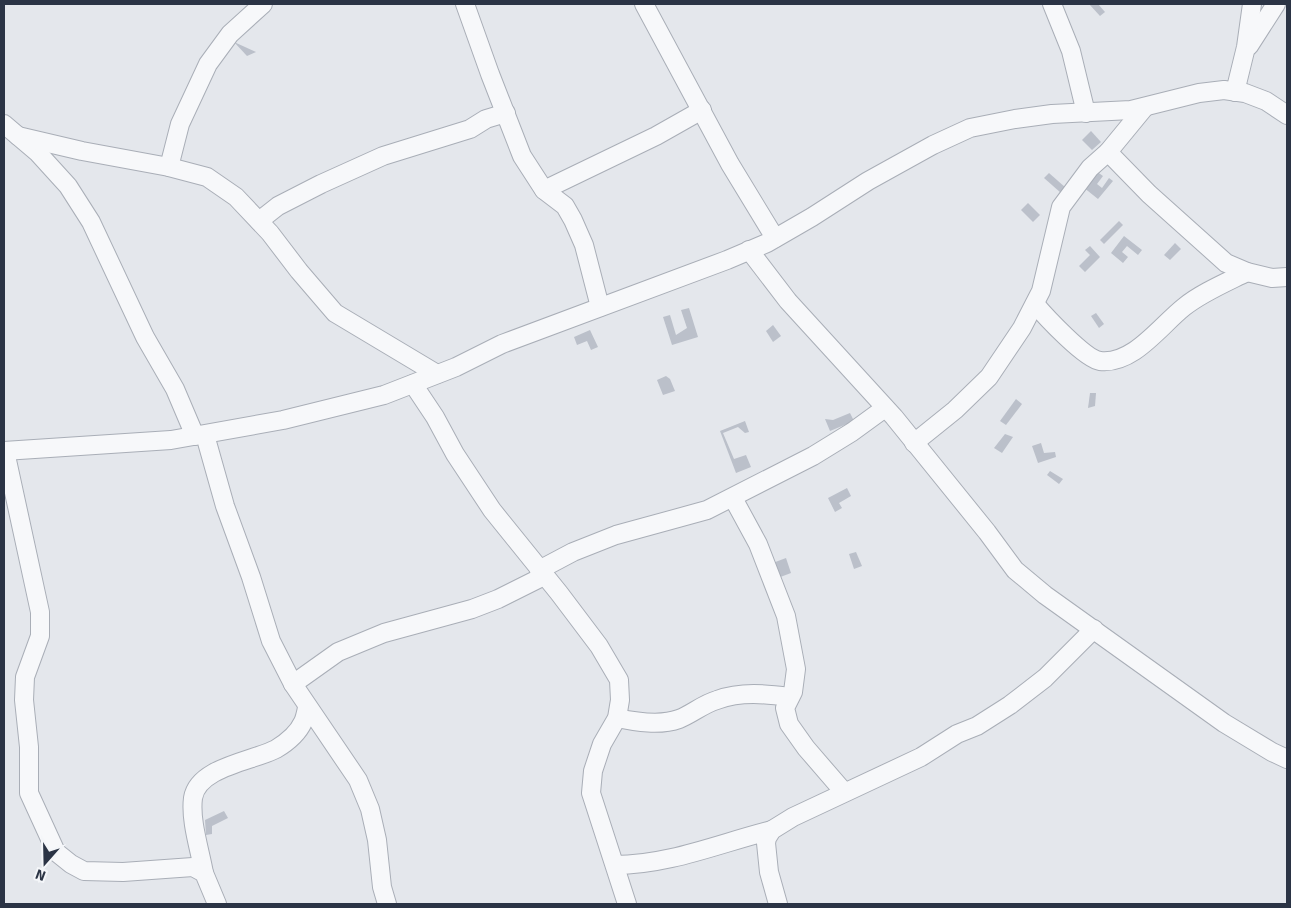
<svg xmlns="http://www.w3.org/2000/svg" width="1291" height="908" font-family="Signika,sans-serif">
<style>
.building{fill:#bbc0ca}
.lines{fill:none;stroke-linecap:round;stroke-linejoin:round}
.minor-casing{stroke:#a9aeb7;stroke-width:20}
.minor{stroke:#f7f8fa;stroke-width:18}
</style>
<rect width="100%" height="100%" fill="#e4e7ec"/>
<g class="building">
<path d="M 1089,4 L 1098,4 L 1105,12 L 1100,16 Z"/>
<path d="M 234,42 L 256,52 L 247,56 Z"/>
<path d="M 1091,131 L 1101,142 L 1092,150 L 1082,140 Z"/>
<path d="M 1096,171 L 1103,176 L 1097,184 L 1102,188 L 1109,178 L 1113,181 L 1098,199 L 1083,187 Z"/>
<path d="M 1049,173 L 1066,188 L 1061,193 L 1044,178 Z"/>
<path d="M 1028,203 L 1040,215 L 1033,222 L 1021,210 Z"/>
<path d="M 1119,221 L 1123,225 L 1104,244 L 1100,240 Z"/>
<path d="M 1124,236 L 1142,250 L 1138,255 L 1127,246 L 1122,252 L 1128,257 L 1123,263 L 1111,253 Z"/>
<path d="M 1175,243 L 1181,249 L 1170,260 L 1164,255 Z"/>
<path d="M 1090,246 L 1100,257 L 1085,272 L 1079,266 L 1090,255 L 1085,250 Z"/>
<path d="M 689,308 L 698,337 L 672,345 L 663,317 L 670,315 L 676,335 L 687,328 L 681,310 Z"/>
<path d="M 1096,313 L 1104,324 L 1099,328 L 1091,316 Z"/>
<path d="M 773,325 L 781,336 L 773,342 L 766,331 Z"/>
<path d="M 590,330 L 598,347 L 591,350 L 587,341 L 577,345 L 574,337 Z"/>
<path d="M 666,376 L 670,379 L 675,391 L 663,395 L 657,380 Z"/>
<path d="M 1090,393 L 1096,393 L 1095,406 L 1088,408 Z"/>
<path d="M 1016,399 L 1022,404 L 1006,425 L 1000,421 Z"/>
<path d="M 850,413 L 854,421 L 830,431 L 825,419 L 833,420 Z"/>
<path d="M 745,421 L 749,432 L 745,433 L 738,427 L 723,433 L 734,459 L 746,455 L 751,467 L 736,473 L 720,431 Z"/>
<path d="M 1005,434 L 1013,437 L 1002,453 L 994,448 Z"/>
<path d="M 1041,443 L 1044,453 L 1055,452 L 1056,457 L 1038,463 L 1032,446 Z"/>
<path d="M 1050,471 L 1063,479 L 1059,484 L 1047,475 Z"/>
<path d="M 847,488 L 851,496 L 839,503 L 842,508 L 835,512 L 828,498 Z"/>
<path d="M 856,552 L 862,566 L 854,569 L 849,554 Z"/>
<path d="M 786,558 L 791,573 L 775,579 L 770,564 Z"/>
<path d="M 224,811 L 228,818 L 212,826 L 212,834 L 206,835 L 205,820 Z"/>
</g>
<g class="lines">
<g class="minor-casing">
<g id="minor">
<path d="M 465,4 L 490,74 L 522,156 L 544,190 L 565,206 L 573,220 L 584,245 L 600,307"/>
<path d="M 644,4 L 730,164 L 775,238"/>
<path d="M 1052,4 L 1071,51 L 1086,113"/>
<path d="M 1249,46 L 1276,4"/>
<path d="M 1235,92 L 1246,47 L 1252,4"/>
<path d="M 4,124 L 38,153 L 68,186 L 91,222 L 145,337 L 175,389 L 195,436"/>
<path d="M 18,136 L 82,151 L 169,167 L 207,177 L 236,197 L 270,233 L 299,271 L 335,313 L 437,374"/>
<path d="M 1108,152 L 1149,194 L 1226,263 L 1247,272 L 1272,278 L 1287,277"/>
<path d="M 169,167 L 180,124 L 208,64 L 230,34 L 263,4"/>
<path d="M 544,190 L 656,136 L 702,110"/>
<path d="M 259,221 L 278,206 L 321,184 L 383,156 L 470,129 L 486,119 L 506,113"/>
<path d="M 749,250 L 788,301 L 894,417 L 987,532 L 1015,570 L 1045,595 L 1224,723 L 1272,752 L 1287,759"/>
<path d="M 1035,304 C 1045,316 1085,359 1100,361 C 1133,365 1160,326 1184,307 C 1201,293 1227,282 1247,272"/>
<path d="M 413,384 L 435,417 L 455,454 L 492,510 L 559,593 L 599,646 L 619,680 L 620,700 L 617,718 L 602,744 L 593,771 L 591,793 L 627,904"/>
<path d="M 205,435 L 225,506 L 251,577 L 271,641 L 293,684 L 358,780 L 370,809 L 377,840 L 382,887 L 387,904"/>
<path d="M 914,443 L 955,410 L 989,377 L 1022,328 L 1041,291 L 1061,207 L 1090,168 L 1108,152 L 1145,107"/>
<path d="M 4,451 L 171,440 L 283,420 L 384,395 L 456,367 L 502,344 L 727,260 L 767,243 L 812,217 L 868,181 L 933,145 L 970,128 L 1015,119 L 1052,114 L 1131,110 L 1199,93 L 1224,90 L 1245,93 L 1266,101 L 1287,115"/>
<path d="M 5,451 L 40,612 L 40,636 L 25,677 L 24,700 L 29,747 L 29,793 L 56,852 L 71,864 L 84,871 L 123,872 L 193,867 L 204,873 L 217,904"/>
<path d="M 733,498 L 758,544 L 786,616 L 796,669 L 793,692 L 785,708 L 789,724 L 806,748 L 844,792"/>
<path d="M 539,570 L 573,552 L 616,535 L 707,510 L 813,456 L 852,432 L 885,408"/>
<path d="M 293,684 L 338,652 L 384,633 L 472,609 L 498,599 L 544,576"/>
<path d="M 617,718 C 636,722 660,726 679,719 C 692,714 703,704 717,700 C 741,691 766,694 790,697"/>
<path d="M 615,865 C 669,865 720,843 772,830"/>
<path d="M 204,873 C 200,850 190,821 193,798 C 198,767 253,761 276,749 C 286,743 298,733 303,722 C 305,718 306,712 307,708"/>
<path d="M 778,904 L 769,872 L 766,843 L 767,838 L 772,830 L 793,817 L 921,757 L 957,734 L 977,726 L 1010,705 L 1045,678 L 1094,629"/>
</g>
</g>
<use href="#minor" class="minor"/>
</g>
<rect width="1291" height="908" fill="none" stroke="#2b3445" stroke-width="10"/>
<g transform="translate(45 863) rotate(200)" stroke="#f4f6f9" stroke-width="4" paint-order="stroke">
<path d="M0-4L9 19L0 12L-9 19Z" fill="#2b3445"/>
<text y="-8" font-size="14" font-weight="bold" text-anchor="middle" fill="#2b3445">N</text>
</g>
</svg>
